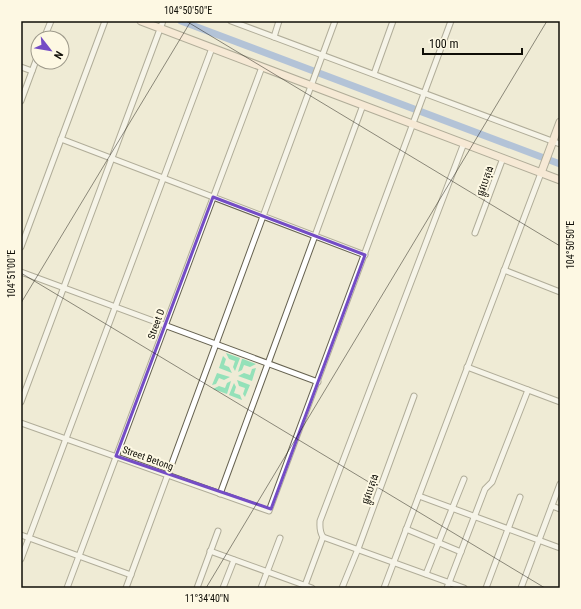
<svg xmlns="http://www.w3.org/2000/svg" width="581" height="609" font-family="'Roboto Condensed','Noto Sans Khmer',sans-serif">
<style>
.green{fill:#94e1b9}
.lines{fill:none;stroke-linecap:round;stroke-linejoin:round}
.canal{stroke:#6c93d9;stroke-width:7}
.street-casing{stroke:#666250;stroke-width:7}
.secondary-casing{stroke:#666250;stroke-width:9}
.street{stroke:#fff;stroke-width:5}
.secondary{stroke:#fee6d4;stroke-width:7}
.marked{fill:none;stroke:#744cc5;stroke-width:3;stroke-linejoin:round}
.ticks{fill:none;stroke:#0f0e07;stroke-width:1;stroke-opacity:0.45}
.labels{text-anchor:middle;dominant-baseline:central;stroke-width:4;stroke-linejoin:round;paint-order:stroke}
.street-label{font-size:10px;fill:#0f0e07;stroke:#fdf8e3}
.neatline{fill:none;stroke:#0f0e07;stroke-width:1.5}
.ticks-label{font-size:10px;text-anchor:middle;fill:#0f0e07}
</style>
<rect width="100%" height="100%" fill="#efebd6"/>
<g class="green">
<path d="M 226,353 L 240,358 L 235,371 L 233,367 L 235,361 L 229,359 Z"/>
<path d="M 223,356 L 226,359 L 224,365 L 229,367 L 232,373 L 219,368 Z"/>
<path d="M 242,359 L 243,359 L 256,364 L 250,367 L 244,365 L 242,370 L 238,372 Z"/>
<path d="M 256,368 L 252,381 L 238,376 L 244,373 L 250,375 L 252,369 Z"/>
<path d="M 217,373 L 230,377 L 224,380 L 219,378 L 216,384 L 212,385 Z"/>
<path d="M 237,380 L 250,385 L 245,397 L 243,394 L 245,388 L 239,386 Z"/>
<path d="M 231,381 L 227,394 L 213,389 L 219,386 L 225,388 L 227,383 Z"/>
<path d="M 234,383 L 236,387 L 234,393 L 240,395 L 242,400 L 229,395 Z"/>
</g>
<g class="lines">
<path class="canal" d="M 181,21 L 560,164"/>
<g class="street-casing">
<g id="street">
<path d="M 231,21 L 560,144"/>
<path d="M 274,37 L 279,21"/>
<path d="M 44,38 L 51,21"/>
<path d="M 21,67 L 32,71"/>
<path d="M 374,74 L 393,21"/>
<path d="M 21,101 L 38,55"/>
<path d="M 61,139 L 365,255"/>
<path d="M 475,233 L 503,158"/>
<path d="M 21,247 L 105,21"/>
<path d="M 504,270 L 560,292"/>
<path d="M 21,272 L 318,382"/>
<path d="M 467,367 L 560,402"/>
<path d="M 21,402 L 163,21"/>
<path d="M 21,423 L 269,511 L 451,21"/>
<path d="M 220,494 L 363,105"/>
<path d="M 419,496 L 560,548"/>
<path d="M 552,506 L 560,509"/>
<path d="M 406,529 L 461,552"/>
<path d="M 21,535 L 131,575"/>
<path d="M 323,537 L 464,588"/>
<path d="M 210,551 L 312,588"/>
<path d="M 21,559 L 212,48"/>
<path d="M 426,574 L 464,479"/>
<path d="M 67,588 L 262,67"/>
<path d="M 126,588 L 335,21"/>
<path d="M 197,588 L 218,531"/>
<path d="M 223,588 L 234,560"/>
<path d="M 261,588 L 280,538"/>
<path d="M 304,588 L 323,537 C 319,531 320,527 320,521 L 464,143"/>
<path d="M 342,588 L 358,549 L 414,396"/>
<path d="M 384,588 L 541,173"/>
<path d="M 447,588 L 485,489 L 492,482 L 528,390"/>
<path d="M 486,588 L 520,497"/>
<path d="M 521,588 L 560,484"/>
</g>
</g>
<g class="secondary-casing">
<g id="secondary">
<path d="M 141,21 L 560,180"/>
<path d="M 541,173 L 560,122"/>
</g>
</g>
<use href="#street" class="street"/>
<use href="#secondary" class="secondary"/>
</g>
<path d="M0 0H581V609H0ZM 213,197 L 365,255 L 271,509 L 116,456 Z" fill="#efebd6" fill-opacity=".55" fill-rule="evenodd"/>
<path class="marked" d="M 213,197 L 365,255 L 271,509 L 116,456 Z"/>
<path class="ticks" d="M 186,21 L 560,246M 21,273 L 545,588M 21,303 L 191,21M 206,588 L 547,21"/>
<g class="labels">
<g class="street-label">
<text transform="translate(485 181) rotate(-70)">ផ្លូវបេតុង</text>
<text transform="translate(156 324) rotate(-70)">Street D</text>
<text transform="translate(148 458) rotate(20)">Street Betong</text>
<text transform="translate(370 489) rotate(-70)">ផ្លូវបេតុង</text>
</g>
</g>
<rect width="581" height="609" fill="none" stroke="#fdf8e3" stroke-width="44"/>
<g transform="translate(50 50) rotate(121)"><circle r="19" fill="#fdf8e3" stroke="#9e9a8b"/>
<path d="M0-3L7 15L0 10L-7 15Z" fill="#744cc5"/>
<text y="-6" font-size="11" font-weight="bold" text-anchor="middle" fill="#0f0e07">N</text>
</g>
<path d="M423 48v6h99v-6" fill="none" stroke="#0f0e07" stroke-width="2"/>
<text x="429" y="48" font-size="12" fill="#0f0e07" stroke="#fdf8e3" stroke-width="3" paint-order="stroke">100 m</text>
<rect x="22" y="22" width="537" height="565" class="neatline"/>
<g class="ticks-label">
<text x="188" y="14">104°50'50"E</text>
<text transform="translate(570 245) rotate(-90)" y="4">104°50'50"E</text>
<text transform="translate(11 274) rotate(-90)" y="4">104°51'00"E</text>
<text x="207" y="602">11°34'40"N</text>
</g>
</svg>
